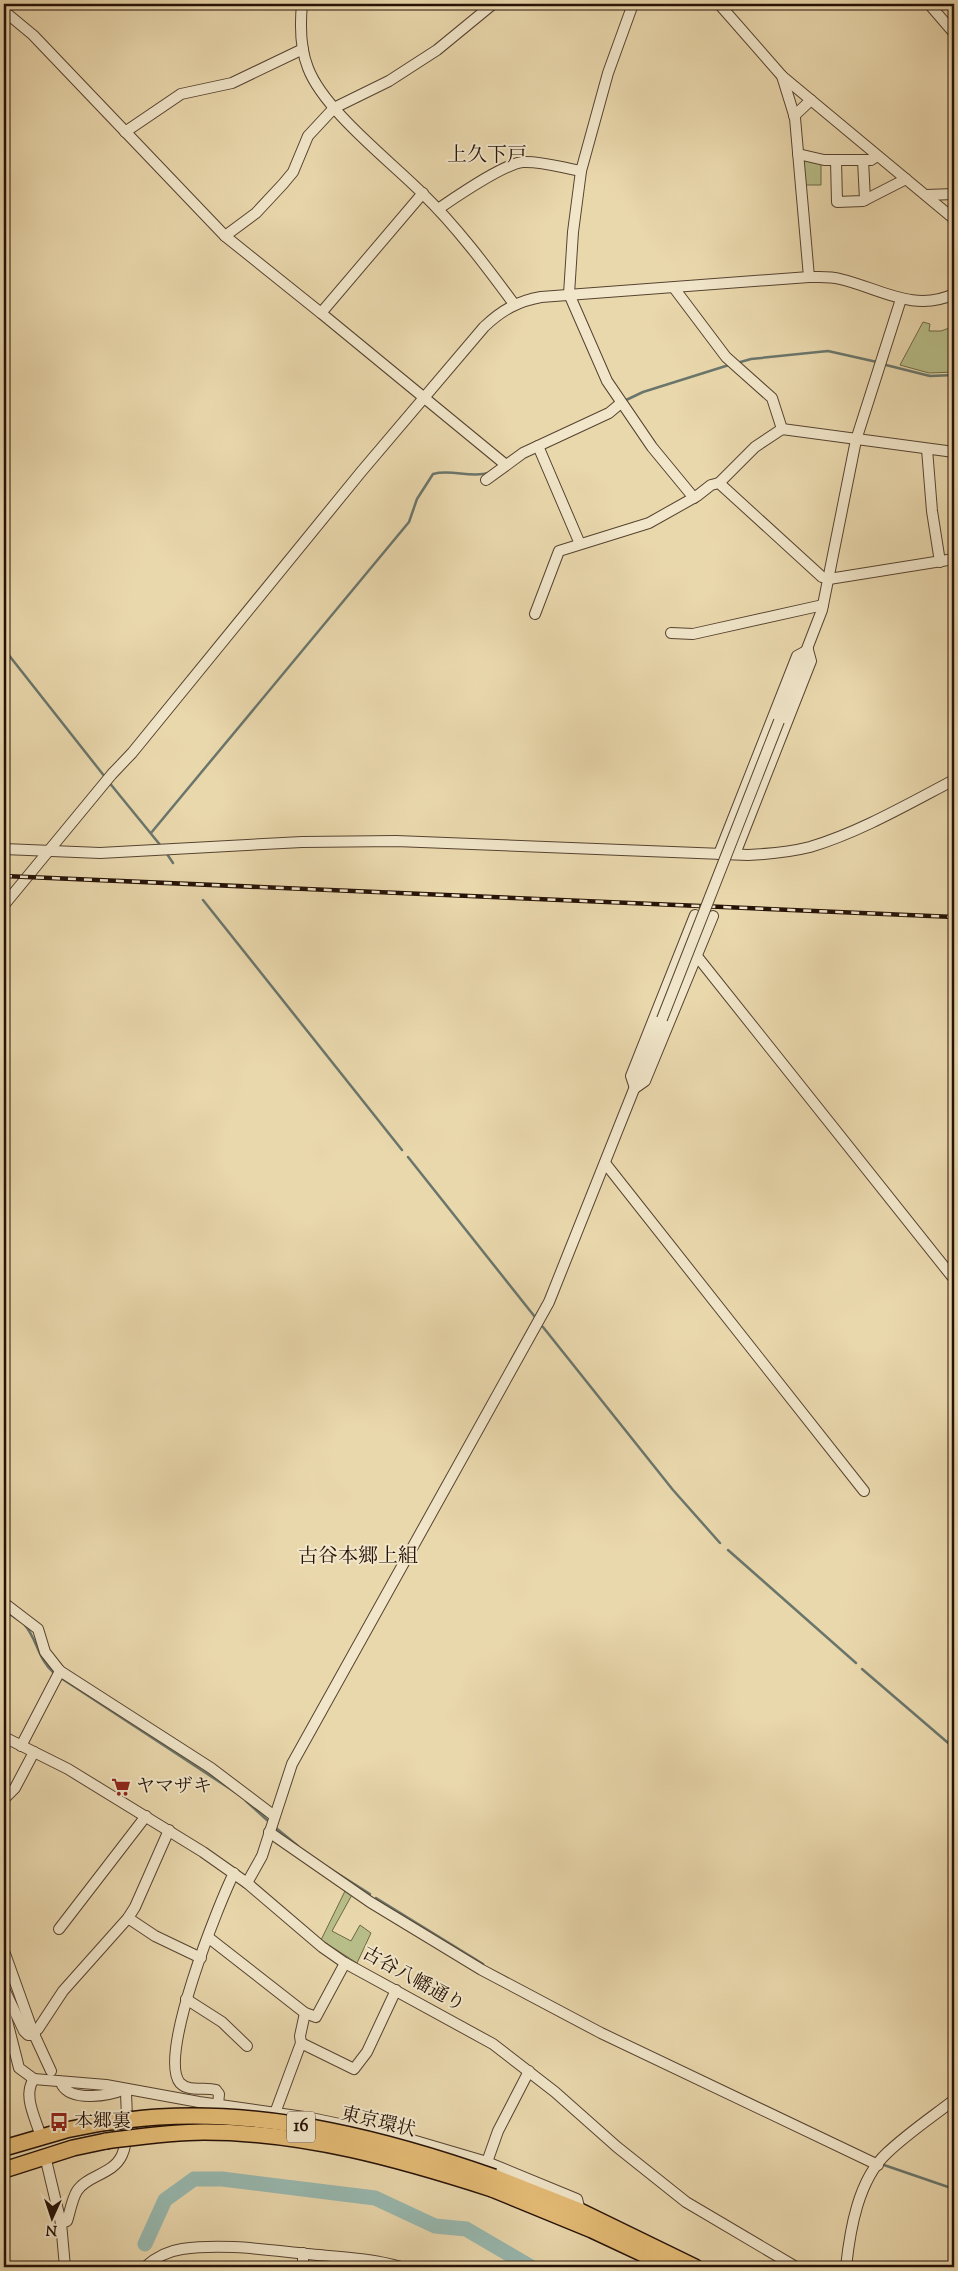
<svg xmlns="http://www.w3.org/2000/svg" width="958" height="2271" font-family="'Sorts Mill Goudy','Noto Serif JP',serif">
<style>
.green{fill:#b8be89;stroke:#6e6848}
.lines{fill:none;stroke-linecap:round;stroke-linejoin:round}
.stream{stroke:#6a766c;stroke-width:2.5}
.river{stroke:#98b9b0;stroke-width:15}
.minor-casing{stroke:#564330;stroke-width:12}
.highway-casing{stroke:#251106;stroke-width:18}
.minor{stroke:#f1e6ca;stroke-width:10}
.highway{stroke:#e5bc76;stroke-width:15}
.rail-casing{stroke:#251106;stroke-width:4.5}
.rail{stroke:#f1e6ca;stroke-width:2.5;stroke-dasharray:8;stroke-linecap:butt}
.minor-bridge-casing{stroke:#564330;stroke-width:12;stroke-linecap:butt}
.highway-bridge-casing{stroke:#251106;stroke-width:18;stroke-linecap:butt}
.minor-bridge{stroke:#f1e6ca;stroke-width:10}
.highway-bridge{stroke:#e5bc76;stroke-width:15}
.labels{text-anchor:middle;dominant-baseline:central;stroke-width:4;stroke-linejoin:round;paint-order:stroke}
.shield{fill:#f1e6ca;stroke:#625141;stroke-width:1}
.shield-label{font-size:18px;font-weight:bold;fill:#251106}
.poi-label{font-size:19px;fill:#251106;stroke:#f1e6ca;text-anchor:start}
.street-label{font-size:19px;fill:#251106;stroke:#f1e6ca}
.neighbourhood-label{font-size:20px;fill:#251106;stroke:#f1e6ca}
</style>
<rect width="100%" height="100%" fill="#ead8ad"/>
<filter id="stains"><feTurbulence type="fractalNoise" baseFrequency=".004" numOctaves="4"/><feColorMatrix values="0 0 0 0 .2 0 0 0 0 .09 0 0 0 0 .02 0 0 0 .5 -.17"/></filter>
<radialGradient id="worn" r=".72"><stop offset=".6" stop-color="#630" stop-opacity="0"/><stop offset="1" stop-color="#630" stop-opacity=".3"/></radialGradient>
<g class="green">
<path d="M 801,157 L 821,161 L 821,185 L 803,185 Z"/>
<path d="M 923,322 L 930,324 L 929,331 L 941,331 L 952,327 L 954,334 L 954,372 L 929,373 L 900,365 Z"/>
<path d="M 346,1889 L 353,1893 L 332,1931 L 351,1941 L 360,1925 L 371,1933 L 357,1963 L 321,1940 Z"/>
</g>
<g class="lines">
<g class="stream">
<path d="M 737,363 L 751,359 L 828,351 L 877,362"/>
<path d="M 882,364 L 930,376 L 954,375"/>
<path d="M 624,401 L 643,392 L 729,365"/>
<path d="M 4,649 L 105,777"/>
<path d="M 108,781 L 161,846"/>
<path d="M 151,833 L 409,522 L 417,499 L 433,474 C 451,469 470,478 489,473"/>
<path d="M 167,854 L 173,863"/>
<path d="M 203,900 L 402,1150"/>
<path d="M 408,1157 L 535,1317"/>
<path d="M 543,1327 L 673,1490 L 720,1543"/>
<path d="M 728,1550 L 856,1663"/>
<path d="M 4,1610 L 20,1621"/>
<path d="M 24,1624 C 38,1640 38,1660 54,1673"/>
<path d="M 862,1669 L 954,1748"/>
<path d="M 61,1678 L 238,1794"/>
<path d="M 246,1801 L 267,1820"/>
<path d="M 276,1828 L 298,1846"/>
<path d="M 329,1868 L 370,1894"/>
<path d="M 376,1898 L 483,1964"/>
<path d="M 884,2165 L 954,2189"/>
</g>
<path class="river" d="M 145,2244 L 165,2200 L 194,2179 L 222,2179 L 375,2198 L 435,2226 L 466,2229 L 531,2267"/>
<g class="minor-casing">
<g id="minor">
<path d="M 302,4 C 300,25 300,48 308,68 C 324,110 389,160 422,193 C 456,226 486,266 514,304"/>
<path d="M 633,4 L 608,73 L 581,171 L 573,232 L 569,294 L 607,381 L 652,447 L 694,498"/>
<path d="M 719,4 L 782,76 L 954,219"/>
<path d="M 929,4 L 954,33"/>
<path d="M 4,11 L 33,35 L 225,236"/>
<path d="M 782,76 L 795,118 L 809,277"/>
<path d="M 794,116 L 811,100"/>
<path d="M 125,132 L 181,94 L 232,83 L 303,49"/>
<path d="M 798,154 L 824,160 L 871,160 L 877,156"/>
<path d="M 836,160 L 837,202 L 863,201 L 906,179"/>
<path d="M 863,160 L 865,200"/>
<path d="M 423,193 L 321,313 L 225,236 L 256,213 L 283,184 L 293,172 L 308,136 L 334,108 L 389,81 L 437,50 L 493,4"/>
<path d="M 926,195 L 954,194"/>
<path d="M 438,209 C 456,197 503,164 523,162 C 542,161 563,168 581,171"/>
<path d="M 674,288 L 726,357 L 772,398 L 782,429"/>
<path d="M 321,313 L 506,465"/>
<path d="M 538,446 L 580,544"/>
<path d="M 927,449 L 932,511 L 940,562"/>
<path d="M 486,480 L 523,453 L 609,413 L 621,403"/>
<path d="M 719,483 L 755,447 L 782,429 L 954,452"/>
<path d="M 535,614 L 559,551 L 649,523 L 697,496 L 711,485 L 719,483 L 822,577 L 829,579 L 954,559"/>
<path d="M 671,633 L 693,634 L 823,605"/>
<path d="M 779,721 L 822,610 L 856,440 L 901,299"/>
<path d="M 4,849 L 100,853 L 302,842 L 396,841 L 748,855 C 769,854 790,852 810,847 C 860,832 908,804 954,780"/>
<path d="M 719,854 L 797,656 L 808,650"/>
<path d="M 735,854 L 811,661 L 808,650"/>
<path d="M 4,905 L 112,774 L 132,753 L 361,472 L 484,327 C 502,310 518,301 541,297 L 809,277 C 819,277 830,276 840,279 C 879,288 914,313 954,294"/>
<path d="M 695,915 L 631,1076 L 635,1088 L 645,1081 L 713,916"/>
<path d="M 696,955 L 954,1279"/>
<path d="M 605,1163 L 864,1491"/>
<path d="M 4,1603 L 38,1629 L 45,1652 L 60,1671 L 211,1768 L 273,1815"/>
<path d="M 4,1737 L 68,1769 L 203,1852 L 247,1883 L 322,1947 L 345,1963 L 493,2044 L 555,2092 L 617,2147 L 686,2202 L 796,2267"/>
<path d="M 21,1746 L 60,1671"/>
<path d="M 4,1799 L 15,1788 L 34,1752"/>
<path d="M 269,1832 L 370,1902 L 482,1970 L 601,2033 L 878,2165"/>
<path d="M 247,1883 L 262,1856 L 292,1764 L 549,1302 L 662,1019"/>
<path d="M 128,1918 L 155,1936 L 201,1958"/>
<path d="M 59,1929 L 146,1816"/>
<path d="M 209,1938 L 305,2013 L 316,2017 L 345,1963"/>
<path d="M 4,1951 L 33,2032"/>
<path d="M 4,1989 L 24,2031 L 28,2035 L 35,2035"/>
<path d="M 186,1999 L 222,2022 L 247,2046"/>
<path d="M 4,2009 L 19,2068 L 34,2079 L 106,2085 L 199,2102 L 311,2118 L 402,2137 L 487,2162 L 577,2199 L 580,2211"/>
<path d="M 301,2043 L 354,2069 L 367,2052 L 396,1990"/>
<path d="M 51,2071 L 33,2032 L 38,2029 L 63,1991 L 128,1918 L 135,1907 L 169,1830"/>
<path d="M 34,2079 C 22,2095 36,2119 41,2137"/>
<path d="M 62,2085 C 72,2102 109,2096 125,2089"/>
<path d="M 218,2105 L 219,2094 L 216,2090 C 204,2086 190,2093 180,2083 C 157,2057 219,1903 234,1873"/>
<path d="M 275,2113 L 301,2043 L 300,2036 L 305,2013"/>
<path d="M 45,2156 L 61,2223 L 65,2267"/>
<path d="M 487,2162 L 498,2131 L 529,2071"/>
<path d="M 61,2223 L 67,2221 C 70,2212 72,2199 77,2191 C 87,2175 113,2175 122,2155 C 130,2137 126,2109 126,2089"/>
<path d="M 303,2253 L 303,2267"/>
<path d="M 145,2267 C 155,2258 168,2251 182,2249 C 223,2243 267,2250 307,2254 C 339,2257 371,2258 401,2267"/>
<path d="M 846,2267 C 850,2230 858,2180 887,2153 C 908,2133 932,2117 954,2100"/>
</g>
</g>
<g class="highway-casing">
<g id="highway">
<path d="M 4,2148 L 66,2130 L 102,2123"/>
<path d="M 4,2170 L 73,2148 L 106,2141"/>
<path d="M 494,2177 L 580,2211 L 695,2267"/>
<path d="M 492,2189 L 592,2230 L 671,2267"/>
</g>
</g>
<use href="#minor" class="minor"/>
<use href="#highway" class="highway"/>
<g class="rail-casing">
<path id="rail" d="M 4,876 L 954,917"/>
</g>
<use href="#rail" class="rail"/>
<g class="minor-bridge-casing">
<path id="minor-bridge" d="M 662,1019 L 779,721"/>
</g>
<g class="highway-bridge-casing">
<g id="highway-bridge">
<path d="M 102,2123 C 121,2121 140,2118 159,2117 C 272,2110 389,2140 494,2177"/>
<path d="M 106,2141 C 138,2137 171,2132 204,2132 C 303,2132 399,2159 492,2189"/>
</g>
</g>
<use href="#minor-bridge" class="minor-bridge"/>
<use href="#highway-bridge" class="highway-bridge"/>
</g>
<defs>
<g id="supermarket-bare" transform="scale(1.5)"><path d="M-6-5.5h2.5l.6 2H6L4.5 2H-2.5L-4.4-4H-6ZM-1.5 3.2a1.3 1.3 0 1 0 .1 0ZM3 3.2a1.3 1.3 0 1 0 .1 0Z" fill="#8f2418" stroke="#f1e6ca" stroke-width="2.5" paint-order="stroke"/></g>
<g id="bus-bare" transform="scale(1.5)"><path d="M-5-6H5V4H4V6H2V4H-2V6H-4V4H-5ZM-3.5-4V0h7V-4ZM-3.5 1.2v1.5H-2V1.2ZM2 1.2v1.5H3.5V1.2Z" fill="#8f2418" stroke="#f1e6ca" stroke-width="2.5" paint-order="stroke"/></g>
</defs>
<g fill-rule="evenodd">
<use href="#supermarket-bare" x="121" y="1787"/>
<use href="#bus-bare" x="59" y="2122"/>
</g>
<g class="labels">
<rect class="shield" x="287" y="2111.5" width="28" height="31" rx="4"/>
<g class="shield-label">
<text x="301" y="2127">16</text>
</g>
<g class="poi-label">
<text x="136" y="1787">ヤマザキ</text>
<text x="74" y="2122">本郷裏</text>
</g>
<g class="street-label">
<text transform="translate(413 1980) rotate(29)">古谷八幡通り</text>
<text transform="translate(378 2123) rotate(13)">東京環状</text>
</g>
<g class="neighbourhood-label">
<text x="487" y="156">上久下戸</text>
<text x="358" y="1557">古谷本郷上組</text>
</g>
</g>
<rect width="958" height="2271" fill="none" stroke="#ead8ad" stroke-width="20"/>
<rect x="5" y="5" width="948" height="2261" fill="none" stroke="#251106" stroke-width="2.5"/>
<rect x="10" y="10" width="938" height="2251" fill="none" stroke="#251106"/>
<g transform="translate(52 2218) rotate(183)" stroke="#f1e6ca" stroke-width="4" paint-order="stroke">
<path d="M0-4L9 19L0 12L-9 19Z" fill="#251106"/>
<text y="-8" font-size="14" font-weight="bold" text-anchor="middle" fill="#251106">N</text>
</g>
<rect width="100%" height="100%" filter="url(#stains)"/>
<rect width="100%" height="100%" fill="url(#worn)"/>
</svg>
